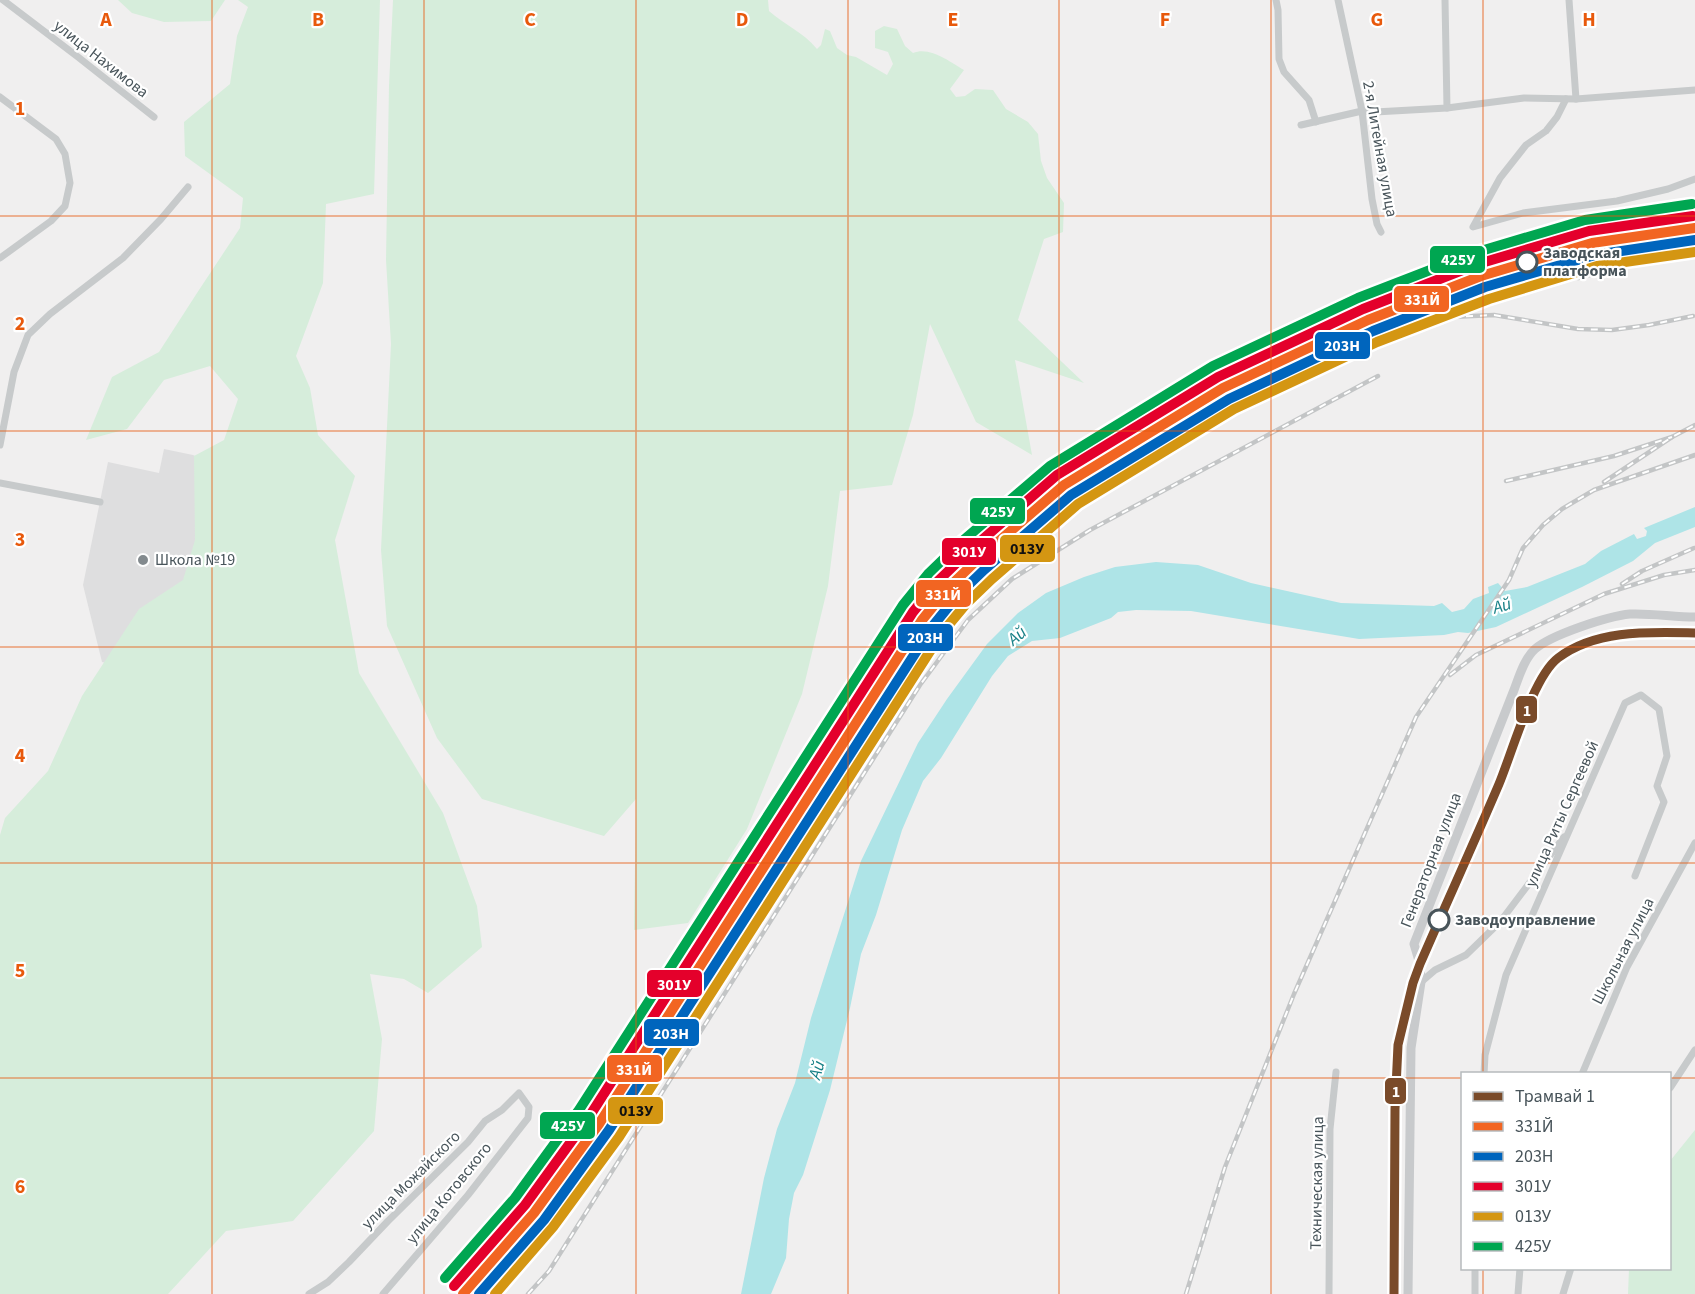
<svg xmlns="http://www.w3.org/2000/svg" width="1695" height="1294" font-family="'Source Sans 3',sans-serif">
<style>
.education{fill:#dededf}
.green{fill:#d6eddb}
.water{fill:#aee4e7}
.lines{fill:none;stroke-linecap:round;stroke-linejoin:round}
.minor{stroke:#c7cacb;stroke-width:7}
.secondary{stroke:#c8cacc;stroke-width:9}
.tram{stroke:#c3c5c6;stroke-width:1.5}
.rail-casing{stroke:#c3c5c6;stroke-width:4.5}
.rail{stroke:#fff;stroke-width:2;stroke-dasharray:7;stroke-linecap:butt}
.rail-1-casing{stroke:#fff;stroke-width:15}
.rail-2-casing{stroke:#fff;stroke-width:15}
.rail-3-casing{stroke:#fff;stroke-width:15}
.rail-4-casing{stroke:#fff;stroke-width:15}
.rail-5-casing{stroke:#fff;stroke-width:15}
.rail-1{stroke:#f26522;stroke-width:10}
.rail-2{stroke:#0065bd;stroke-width:10}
.rail-3{stroke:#e4002b;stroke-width:10}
.rail-4{stroke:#d49612;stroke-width:10}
.rail-5{stroke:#00a651;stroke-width:10}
.tram-1-casing{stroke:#fff;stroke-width:14}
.tram-1{stroke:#7a4b2a;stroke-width:9}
.grid{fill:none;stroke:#e8590c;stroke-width:1.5;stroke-opacity:0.55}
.stop-dot{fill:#fff;stroke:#48545a;stroke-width:3}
.poi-dot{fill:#838a8e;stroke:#fff;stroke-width:2}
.labels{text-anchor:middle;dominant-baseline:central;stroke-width:4.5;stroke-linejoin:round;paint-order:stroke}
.street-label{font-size:16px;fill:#48545a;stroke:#fff}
.stop-label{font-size:16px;font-weight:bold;fill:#48545a;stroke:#fff;text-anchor:start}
.poi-label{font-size:16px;fill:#48545a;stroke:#fff;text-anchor:start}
.water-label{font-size:18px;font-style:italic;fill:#188087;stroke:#fff}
.grid-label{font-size:20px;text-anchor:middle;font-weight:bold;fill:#e8590c;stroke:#fff;stroke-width:4.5;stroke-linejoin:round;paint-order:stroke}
.line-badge{stroke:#fff;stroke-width:2}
.badge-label{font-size:16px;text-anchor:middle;font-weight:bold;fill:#fff}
.pale-badge-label{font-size:16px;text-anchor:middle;font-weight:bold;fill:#111}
</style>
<rect width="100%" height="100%" fill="#f0efef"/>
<path class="education" d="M 164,449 L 193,455 L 211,464 L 187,603 L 123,667 L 102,662 L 83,585 L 108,462 L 159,473 Z"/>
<g class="green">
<path d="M 118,0 L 225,0 L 211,21 L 164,22 L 132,13 Z"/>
<path d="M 238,0 L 380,0 L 374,194 L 326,204 L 323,283 L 296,356 L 310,388 L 318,435 L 355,476 L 335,540 L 359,673 L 443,813 L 477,906 L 482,947 L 428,993 L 404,979 L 370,974 L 382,1039 L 374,1131 L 293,1221 L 226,1231 L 168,1294 L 0,1294 L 0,835 L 5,818 L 48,771 L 82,696 L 139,609 L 183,580 L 195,540 L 194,456 L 224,440 L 238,399 L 210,366 L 164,380 L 127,429 L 86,440 L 112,377 L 159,352 L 197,293 L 240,228 L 243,198 L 185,156 L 184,122 L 230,84 L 237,36 L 248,7 Z"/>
<path d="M 393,0 L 768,0 L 769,11 C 785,25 803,32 817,49 L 821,45 L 825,29 L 830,31 L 837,48 L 847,55 L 856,57 L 887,75 L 893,64 L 888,52 L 875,48 L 875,31 L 884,26 L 897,29 L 905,46 L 913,53 C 930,46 950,62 964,70 L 950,89 L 956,97 L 965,96 L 975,89 L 993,90 L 1006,109 L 1028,122 L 1038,134 L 1041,161 L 1047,178 L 1064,203 L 1063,232 L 1044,239 L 1018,320 L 1084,383 L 1015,360 L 1032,455 L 976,422 L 930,324 L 913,415 L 892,485 L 840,491 L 828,586 L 802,694 L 747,829 L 688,923 L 634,930 L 636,799 L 604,836 L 482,799 L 437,738 L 387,626 L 381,550 L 391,344 L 386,260 L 389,86 Z"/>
<path d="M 1695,1130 L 1695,1294 L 1628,1294 L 1629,1269 L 1670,1268 L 1670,1161 Z"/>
</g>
<path class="water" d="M 1695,507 L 1695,527 L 1655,543 L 1633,561 L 1582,587 L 1496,627 L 1468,633 L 1458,632 L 1444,635 L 1359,639 L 1191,611 L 1136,610 L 1118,612 L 1111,618 L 1060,638 L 1032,641 L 1008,656 L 992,676 L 941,758 L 923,781 L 902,830 L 876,915 L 861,954 L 850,1008 L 830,1090 L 803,1175 L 794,1193 L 789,1219 L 786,1258 L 771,1294 L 741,1294 L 764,1178 L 777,1129 L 795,1083 L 811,1018 L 861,861 L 918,743 L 947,699 L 987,644 L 1018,613 L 1046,593 L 1084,577 L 1115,567 L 1156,562 L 1198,565 L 1251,583 L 1341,603 L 1434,606 L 1442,603 L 1452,612 L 1464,609 L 1473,599 L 1489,593 L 1488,587 L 1498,583 L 1505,591 L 1527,587 L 1585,564 L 1601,551 L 1634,534 L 1637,539 L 1646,536 L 1647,531 L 1644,528 Z"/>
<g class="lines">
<g class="minor">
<path d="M 3,0 L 78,57 L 154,117"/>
<path d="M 1276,0 L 1278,10 L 1279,59 L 1284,72 L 1309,100 L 1316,122"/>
<path d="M 1338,0 L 1362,111 L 1372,199 L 1377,224 L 1381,232"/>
<path d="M 1445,0 L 1447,108"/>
<path d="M 1569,0 L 1576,99"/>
<path d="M 0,97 L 56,139 L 65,154 L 70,183 L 65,206 L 51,221 L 0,258"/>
<path d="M 1566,99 L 1557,117 L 1546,131 L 1526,145 L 1500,178 L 1473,227 L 1523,213 L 1617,201 L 1668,189 L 1695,179"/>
<path d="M 1301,125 L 1362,111 L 1375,112 L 1447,108 L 1524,98 L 1576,99 L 1695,90"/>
<path d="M 0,445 L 14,372 L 28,335 L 50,314 L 123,258 L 161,219 L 188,187"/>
<path d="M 0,483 L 100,502"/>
<path d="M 1421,982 L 1435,970 L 1466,955 L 1500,922 L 1564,837"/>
<path d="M 1484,1074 L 1485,1055 L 1506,975 L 1625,703 L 1641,695 L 1659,709 L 1667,756 L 1657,786 L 1664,802 L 1635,876"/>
<path d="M 1582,1074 L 1627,967 L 1695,843"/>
<path d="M 1670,1088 L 1695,1050"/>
<path d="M 309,1294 L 328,1282 L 349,1262 L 388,1221 L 468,1142 L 485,1121 L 502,1110 L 519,1093 L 529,1107 L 528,1118 L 468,1195 L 383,1294"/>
<path d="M 1329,1294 L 1330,1129 L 1336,1072"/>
<path d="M 1475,1294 L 1475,1268"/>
<path d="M 1518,1294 L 1520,1268"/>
<path d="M 1563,1294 L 1571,1268"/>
</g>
<path class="secondary" d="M 1408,1294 L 1411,1048 L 1421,982 L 1420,964 L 1414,944 L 1514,690 C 1519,677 1524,659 1535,649 C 1551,635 1608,616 1630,614 C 1651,613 1674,617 1695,617"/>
<path class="tram" d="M 1390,1294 L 1390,1097 L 1395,1039 L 1405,997 L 1415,967 L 1496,781 L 1534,682 L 1543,666 L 1556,653 L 1573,643 L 1597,635 L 1652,628 L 1695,629"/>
<g class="rail-casing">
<g id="rail">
<path d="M 1578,278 L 1621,267 L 1695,255"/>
<path d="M 1452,317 L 1494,315 L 1578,329 L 1612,330 L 1649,325 L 1693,316"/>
<path d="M 1506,481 L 1614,456 L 1672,437"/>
<path d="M 1604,482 L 1672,437 L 1695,425"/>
<path d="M 1622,584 L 1642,571 L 1694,548"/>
<path d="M 1450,675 L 1476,655 L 1604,594 L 1664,575 L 1695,570"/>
<path d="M 528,1294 L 549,1271 L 920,685 L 968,620 L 1012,579 L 1090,530 L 1378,376"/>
<path d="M 1186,1294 L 1225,1167 L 1294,994 L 1416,717 L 1509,580 L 1523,548 L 1543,525 L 1562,509 L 1594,490 L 1695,455"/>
</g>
</g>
<use href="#rail" class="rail"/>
<g class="rail-1-casing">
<path id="rail-1" d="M 463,1294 L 534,1213 L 599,1124 L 922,620 L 948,588 L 976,561 L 1064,485 L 1223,388 L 1368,320 L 1481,276 L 1592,243 L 1695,228"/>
</g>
<g class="rail-2-casing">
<path id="rail-2" d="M 479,1294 L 544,1220 L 609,1130 L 932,627 L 957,596 L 984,570 L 1071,495 L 1229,399 L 1373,331 L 1485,287 L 1595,255 L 1695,240"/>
</g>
<g class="rail-3-casing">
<path id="rail-3" d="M 454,1286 L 525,1205 L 589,1117 L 913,612 L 939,580 L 968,552 L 1057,475 L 1218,377 L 1363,309 L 1478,264 L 1589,231 L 1693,216"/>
</g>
<g class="rail-4-casing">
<path id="rail-4" d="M 495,1294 L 553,1227 L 619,1137 L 941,634 L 966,604 L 992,579 L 1078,504 L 1234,409 L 1377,342 L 1489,299 L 1597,266 L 1695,252"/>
</g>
<g class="rail-5-casing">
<path id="rail-5" d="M 445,1278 L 515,1198 L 579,1110 L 903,605 L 929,573 L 959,544 L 1050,466 L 1213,366 L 1358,298 L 1474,253 L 1585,220 L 1692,204"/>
</g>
<use href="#rail-1" class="rail-1"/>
<use href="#rail-2" class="rail-2"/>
<use href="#rail-3" class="rail-3"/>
<use href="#rail-4" class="rail-4"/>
<use href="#rail-5" class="rail-5"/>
<g class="tram-1-casing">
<path id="tram-1" d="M 1394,1294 L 1395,1109 L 1398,1045 L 1413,983 L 1420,964 C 1446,904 1473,845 1499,784 C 1512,753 1533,677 1558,658 C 1596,629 1650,632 1695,633"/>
</g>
<use href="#tram-1" class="tram-1"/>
</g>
<path class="grid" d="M 212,0 L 212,1294M 424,0 L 424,1294M 636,0 L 636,1294M 848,0 L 848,1294M 1059,0 L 1059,1294M 1271,0 L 1271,1294M 1483,0 L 1483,1074M 0,216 L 1695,216M 0,431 L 1695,431M 0,647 L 1695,647M 0,863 L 1695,863M 0,1078 L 1462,1078M 1670,1078 L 1695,1078M 1483,1268 L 1483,1294"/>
<g class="stop-dot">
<circle cx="1527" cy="262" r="10"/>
<circle cx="1439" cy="920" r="10"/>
</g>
<circle class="poi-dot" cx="143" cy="560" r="6"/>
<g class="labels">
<g class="street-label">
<text transform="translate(101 59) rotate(38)">улица Нахимова</text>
<text transform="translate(1380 149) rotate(80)">2-я Литейная улица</text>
<text transform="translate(1562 814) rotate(-66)">улица Риты Сергеевой</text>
<text transform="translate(1431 860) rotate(-69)">Генераторная улица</text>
<text transform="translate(1623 951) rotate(-63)">Школьная улица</text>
<text transform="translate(411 1180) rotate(-45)">улица Можайского</text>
<text transform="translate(1317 1183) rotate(-89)">Техническая улица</text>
<text transform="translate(449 1193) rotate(-51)">улица Котовского</text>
</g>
<g class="stop-label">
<text x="1543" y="253">Заводская<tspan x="1543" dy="18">платформа</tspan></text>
<text x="1455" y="920">Заводоуправление</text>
</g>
<g class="poi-label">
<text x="155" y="560">Школа №19</text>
</g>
<g class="water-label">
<text transform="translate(1502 606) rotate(-16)">Ай</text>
<text transform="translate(1017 636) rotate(-40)">Ай</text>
<text transform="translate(817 1070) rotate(-74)">Ай</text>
</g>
</g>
<g class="grid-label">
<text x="106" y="26">A</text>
<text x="318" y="26">B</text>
<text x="530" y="26">C</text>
<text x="742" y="26">D</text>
<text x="953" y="26">E</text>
<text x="1165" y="26">F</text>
<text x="1377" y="26">G</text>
<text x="1589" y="26">H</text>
<text x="20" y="115">1</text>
<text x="20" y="330">2</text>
<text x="20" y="546">3</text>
<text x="20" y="762">4</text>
<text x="20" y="977">5</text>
<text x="20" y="1193">6</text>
</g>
<g class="line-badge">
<rect x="1429" y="245" width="57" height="29" rx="6" fill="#00a651"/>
<rect x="1393" y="285" width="57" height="28" rx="6" fill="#f26522"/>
<rect x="1314" y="331" width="57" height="29" rx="6" fill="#0065bd"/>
<rect x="969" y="497" width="57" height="28" rx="6" fill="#00a651"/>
<rect x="999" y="534" width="57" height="29" rx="6" fill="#d49612"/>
<rect x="941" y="537" width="56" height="29" rx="6" fill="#e4002b"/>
<rect x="915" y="579" width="57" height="29" rx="6" fill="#f26522"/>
<rect x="897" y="623" width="57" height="29" rx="6" fill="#0065bd"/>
<rect x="1515" y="695" width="23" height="29" rx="6" fill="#7a4b2a"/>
<rect x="646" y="969" width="57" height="29" rx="6" fill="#e4002b"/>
<rect x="643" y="1018" width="57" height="29" rx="6" fill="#0065bd"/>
<rect x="606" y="1054" width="57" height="29" rx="6" fill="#f26522"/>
<rect x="1384" y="1077" width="23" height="28" rx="6" fill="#7a4b2a"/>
<rect x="607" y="1096" width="57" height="29" rx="6" fill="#d49612"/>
<rect x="539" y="1111" width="57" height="29" rx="6" fill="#00a651"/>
</g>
<g class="badge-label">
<text x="1458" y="265">425У</text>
<text x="1422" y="305">331Й</text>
<text x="1342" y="351">203Н</text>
<text x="998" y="517">425У</text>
<text x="969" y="557">301У</text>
<text x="943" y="600">331Й</text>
<text x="925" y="643">203Н</text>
<text x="1527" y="716">1</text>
<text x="674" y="990">301У</text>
<text x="671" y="1039">203Н</text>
<text x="634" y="1075">331Й</text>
<text x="1396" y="1097">1</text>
<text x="568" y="1131">425У</text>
</g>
<g class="pale-badge-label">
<text x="1027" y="554">013У</text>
<text x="636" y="1116">013У</text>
</g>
<rect x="1461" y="1072" width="210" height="198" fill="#ffffff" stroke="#b6bbbd" stroke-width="1.5"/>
<rect x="1473" y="1092" width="30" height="9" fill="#7a4b2a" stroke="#b6bbbd" stroke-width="1.5"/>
<text x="1515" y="1102" font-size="18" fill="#48545a">Трамвай 1</text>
<rect x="1473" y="1122" width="30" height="9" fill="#f26522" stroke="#b6bbbd" stroke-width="1.5"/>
<text x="1515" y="1132" font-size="18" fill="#48545a">331Й</text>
<rect x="1473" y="1152" width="30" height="9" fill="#0065bd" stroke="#b6bbbd" stroke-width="1.5"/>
<text x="1515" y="1162" font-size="18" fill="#48545a">203Н</text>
<rect x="1473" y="1182" width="30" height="9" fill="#e4002b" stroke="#b6bbbd" stroke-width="1.5"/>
<text x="1515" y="1192" font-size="18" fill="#48545a">301У</text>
<rect x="1473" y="1212" width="30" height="9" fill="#d49612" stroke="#b6bbbd" stroke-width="1.5"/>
<text x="1515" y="1222" font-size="18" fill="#48545a">013У</text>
<rect x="1473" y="1242" width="30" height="9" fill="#00a651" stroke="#b6bbbd" stroke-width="1.5"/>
<text x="1515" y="1252" font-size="18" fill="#48545a">425У</text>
</svg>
